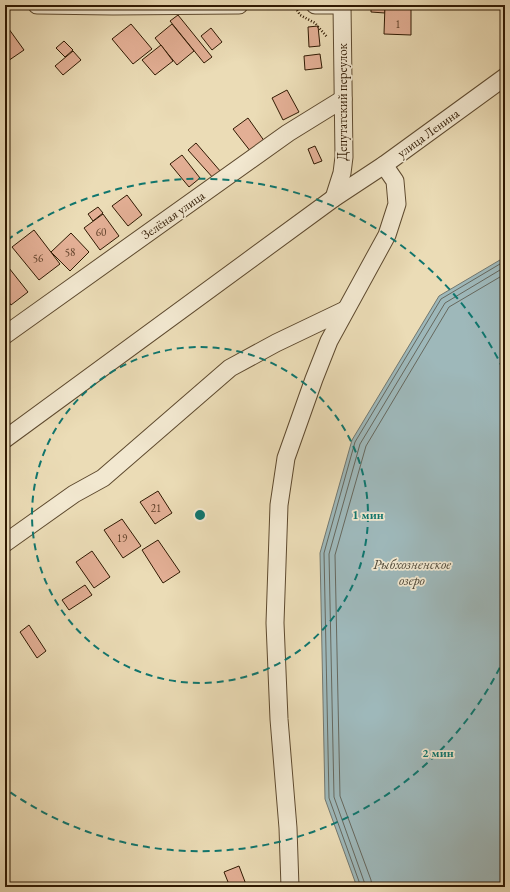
<svg xmlns="http://www.w3.org/2000/svg" width="510" height="892" font-family="'EB Garamond',serif">
<style>
.water{fill:#9eb8ba;stroke:#727870}
.lines{fill:none;stroke-linecap:round;stroke-linejoin:round}
.shore{stroke:#66685e;stroke-width:1}
.building{fill:#e3af95;stroke:#2f1902}
.minor-casing{stroke:#5e4a2f;stroke-width:19}
.path{stroke:#2f1902;stroke-width:2.5;stroke-dasharray:1 2;stroke-linecap:butt}
.minor{stroke:#f2e8d0;stroke-width:17}
.ring{fill:none;stroke:#0f766e;stroke-width:2;stroke-dasharray:7 5}
.labels{text-anchor:middle;dominant-baseline:central;stroke-width:3.5;stroke-linejoin:round;paint-order:stroke}
.number-label{font-size:11px;fill:#5c3e27}
.street-label{font-size:13px;fill:#2f1902;stroke:#f2e8d0}
.water-label{font-size:14px;font-style:italic;fill:#504939;stroke:#f2e8d0}
.centre{fill:#0f766e;stroke:#f2e8d0;stroke-width:2}
.ring-label{font-size:12px;text-anchor:middle;font-weight:bold;fill:#0f766e;stroke:#f2e8d0;stroke-width:3.5;stroke-linejoin:round;paint-order:stroke}
</style>
<rect width="100%" height="100%" fill="#ebdcb6"/>
<filter id="stains"><feTurbulence type="fractalNoise" baseFrequency=".005" numOctaves="4"/><feColorMatrix values="0 0 0 0 .2 0 0 0 0 .09 0 0 0 0 .02 0 0 0 .5 -.17"/></filter>
<radialGradient id="worn" r=".72"><stop offset=".6" stop-color="#630" stop-opacity="0"/><stop offset="1" stop-color="#630" stop-opacity=".3"/></radialGradient>
<path class="water" d="M 505,257 L 505,887 L 357,887 L 325,799 L 320,553 L 352,440 L 439,296 Z"/>
<g class="lines">
<g class="shore">
<path d="M 361,887 L 329,798 L 324,553 L 355,442 L 441,299 L 505,261"/>
<path d="M 366,887 L 334,797 L 329,554 L 360,444 L 445,303 L 505,267"/>
<path d="M 372,887 L 371,880 L 340,796 L 335,555 L 366,446 L 449,307 L 505,274"/>
</g>
</g>
<g class="building">
<path d="M 371,5 L 385,5 L 385,13 L 371,12 Z"/>
<path d="M 385,5 L 411,5 L 411,35 L 384,34 Z"/>
<path d="M 178,15 L 212,57 L 204,63 L 170,21 Z"/>
<path d="M 131,24 L 152,49 L 133,64 L 112,39 Z"/>
<path d="M 172,24 L 194,51 L 177,65 L 155,38 Z"/>
<path d="M 6,25 L 24,50 L 5,63 L 5,26 Z"/>
<path d="M 318,26 L 320,46 L 309,47 L 308,27 Z"/>
<path d="M 211,28 L 222,42 L 212,50 L 201,36 Z"/>
<path d="M 64,41 L 73,50 L 65,57 L 56,48 Z"/>
<path d="M 161,45 L 173,61 L 155,75 L 142,60 Z"/>
<path d="M 73,51 L 81,60 L 63,75 L 55,66 Z"/>
<path d="M 320,54 L 322,68 L 305,70 L 304,56 Z"/>
<path d="M 287,90 L 299,112 L 283,120 L 272,98 Z"/>
<path d="M 248,118 L 265,142 L 251,152 L 233,129 Z"/>
<path d="M 196,143 L 221,172 L 214,179 L 188,150 Z"/>
<path d="M 315,146 L 322,161 L 314,164 L 308,149 Z"/>
<path d="M 182,155 L 200,178 L 189,187 L 170,164 Z"/>
<path d="M 127,195 L 142,215 L 128,226 L 112,206 Z"/>
<path d="M 98,207 L 103,213 L 93,221 L 88,214 Z"/>
<path d="M 103,214 L 119,236 L 100,250 L 84,228 Z"/>
<path d="M 34,230 L 60,264 L 39,280 L 12,247 Z"/>
<path d="M 71,233 L 89,252 L 70,271 L 51,252 Z"/>
<path d="M 9,268 L 28,292 L 11,305 L 5,297 L 5,271 Z"/>
<path d="M 158,491 L 172,513 L 155,524 L 140,502 Z"/>
<path d="M 122,519 L 141,546 L 123,558 L 104,530 Z"/>
<path d="M 158,540 L 180,572 L 163,583 L 142,550 Z"/>
<path d="M 92,551 L 110,577 L 94,588 L 76,562 Z"/>
<path d="M 85,585 L 92,595 L 69,610 L 62,600 Z"/>
<path d="M 29,625 L 46,651 L 37,658 L 20,632 Z"/>
<path d="M 239,866 L 247,887 L 230,887 L 224,872 Z"/>
</g>
<g class="lines">
<g class="minor-casing">
<g id="minor">
<path d="M 37,5 L 113,6 L 239,5"/>
<path d="M 315,5 L 342,5"/>
<path d="M 334,198 L 342,173 L 344,157 L 342,5"/>
<path d="M 5,335 L 288,133 L 343,99"/>
<path d="M 5,439 L 334,198 L 384,165 L 505,77"/>
<path d="M 5,543 L 74,494 L 103,478 L 230,368 L 276,343 L 345,310"/>
<path d="M 290,887 L 288,828 L 279,719 L 275,623 L 279,505 L 286,458 L 314,379 L 329,341 L 387,235 L 397,204 L 395,181 L 384,165"/>
</g>
</g>
<path class="path" d="M 294,5 L 300,15 L 315,23 L 327,37"/>
<use href="#minor" class="minor"/>
</g>
<g class="ring">
<circle cx="200" cy="515" r="168"/>
<path d="M505 657A336 336 0 0 1 7 790M7 240A336 336 0 0 1 505 373"/>
</g>
<g class="labels">
<g class="number-label">
<text x="398" y="24">1</text>
<text x="101" y="232">60</text>
<text x="70" y="252">58</text>
<text x="38" y="258">56</text>
<text x="156" y="508">21</text>
<text x="122" y="538">19</text>
</g>
<g class="street-label">
<text transform="translate(342 102) rotate(-90)">Депутатский переулок</text>
<text transform="translate(428 133) rotate(-36)">улица Ленина</text>
<text transform="translate(173 215) rotate(-35)">Зелёная улица</text>
</g>
<g class="water-label">
<text x="412" y="564">Рыбхозненское<tspan x="412" dy="16">озеро</tspan></text>
</g>
</g>
<circle cx="200" cy="515" r="6" class="centre"/>
<g class="ring-label">
<text x="368" y="519">1 мин</text>
<text x="438" y="757">2 мин</text>
</g>
<rect width="510" height="892" fill="none" stroke="#ebdcb6" stroke-width="20"/>
<rect x="6" y="6" width="498" height="880" fill="none" stroke="#2f1902" stroke-width="2"/>
<rect x="10" y="10" width="490" height="872" fill="none" stroke="#2f1902"/>
<rect width="100%" height="100%" filter="url(#stains)"/>
<rect width="100%" height="100%" fill="url(#worn)"/>
</svg>
